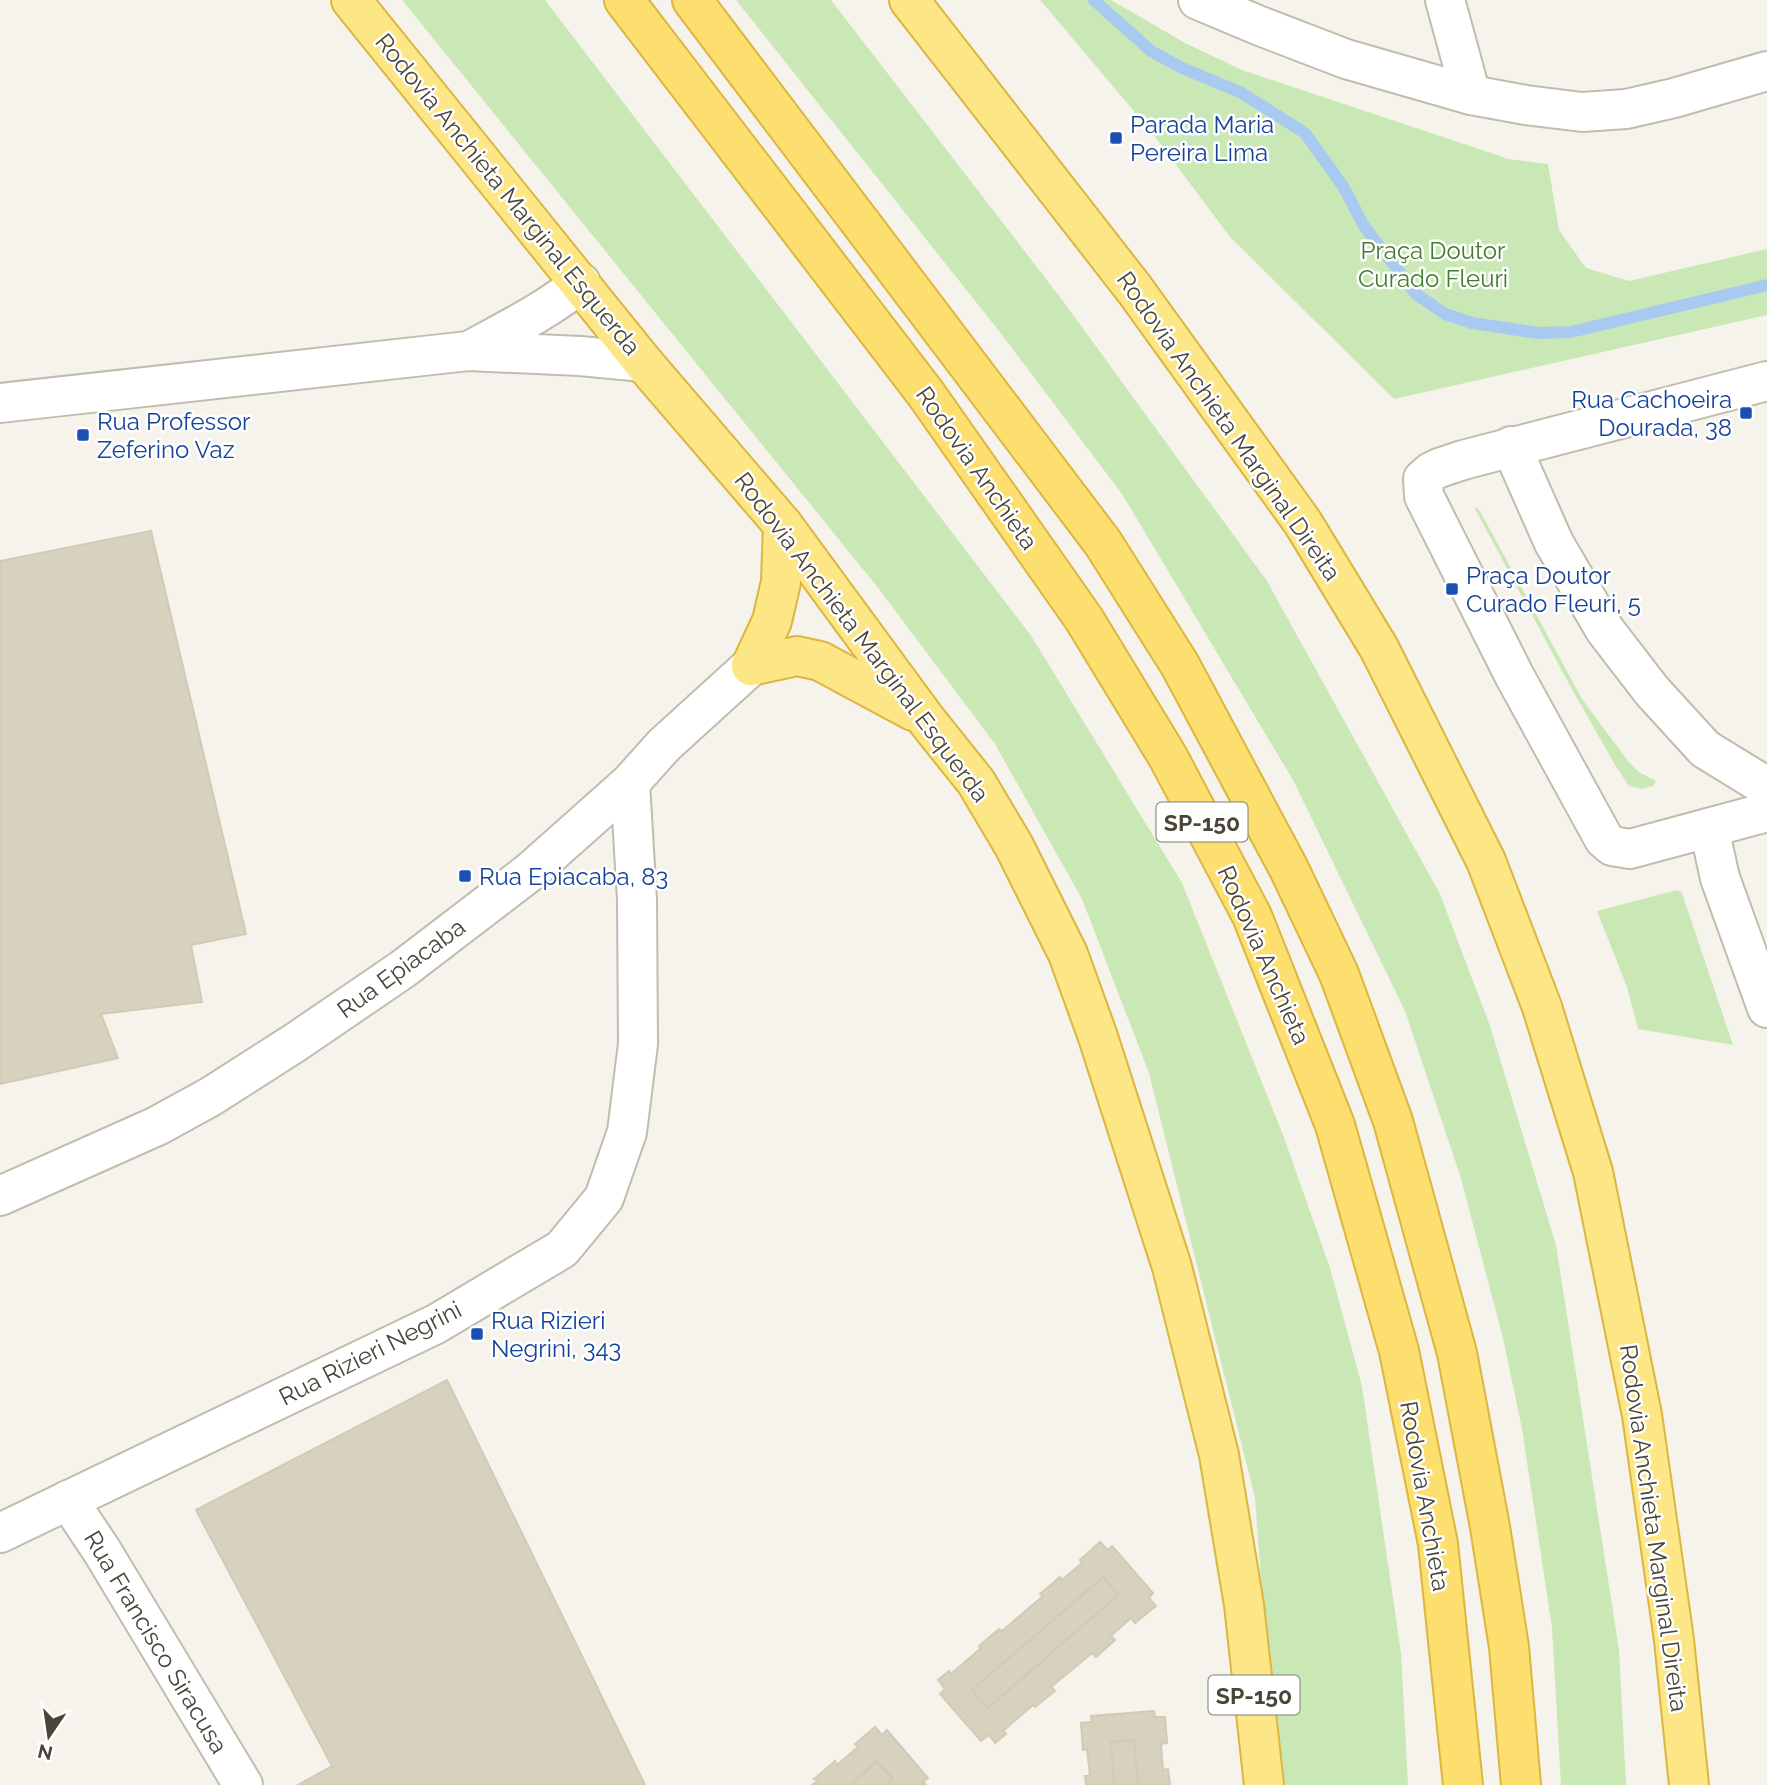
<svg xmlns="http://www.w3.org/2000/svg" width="1767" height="1785" font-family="Raleway,sans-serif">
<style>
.green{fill:#cae8b5}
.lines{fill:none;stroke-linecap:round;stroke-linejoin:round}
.stream{stroke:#a9caf0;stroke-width:12}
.building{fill:#d7d1c0;stroke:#d2cab3;stroke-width:2}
.minor-casing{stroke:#c1bdad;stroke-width:42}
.tertiary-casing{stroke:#c1bdad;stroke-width:42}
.trunk-casing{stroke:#dcb63e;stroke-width:42}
.motorway-casing{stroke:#dcb63e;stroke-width:42}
.minor{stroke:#fff;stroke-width:38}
.tertiary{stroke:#fff;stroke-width:38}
.trunk{stroke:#fce686;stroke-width:38}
.motorway{stroke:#fcdf6f;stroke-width:38}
.transit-dot{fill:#1a4fb4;stroke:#fff;stroke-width:2.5}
.labels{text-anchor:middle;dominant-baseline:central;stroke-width:5;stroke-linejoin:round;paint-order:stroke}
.shield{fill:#fff;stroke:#807d74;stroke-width:2}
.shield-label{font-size:23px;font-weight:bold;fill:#494539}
.transit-label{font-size:24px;fill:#164399;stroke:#fff;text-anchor:start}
.street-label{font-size:24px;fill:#494539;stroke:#fff}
.park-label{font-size:24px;fill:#407c2b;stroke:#fff}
</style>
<rect width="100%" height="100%" fill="#f5f3eb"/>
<g class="green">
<path d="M 402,0 L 545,0 L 1032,637 L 1182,883 L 1283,1135 L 1330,1268 L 1362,1386 L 1401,1653 L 1408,1785 L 1276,1785 L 1255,1498 L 1149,1073 L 1082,899 L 995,744 L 879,589 Z"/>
<path d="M 736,0 L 831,0 L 1063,301 L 1267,581 L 1440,894 L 1490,1026 L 1556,1245 L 1619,1650 L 1626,1785 L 1561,1785 L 1552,1628 L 1522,1429 L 1503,1338 L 1460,1175 L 1405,1011 L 1293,780 L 1122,494 L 999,331 Z"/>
<path d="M 1040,0 L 1111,0 L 1185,43 L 1242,70 L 1509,159 L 1548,164 L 1559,230 L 1586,268 L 1629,281 L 1767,249 L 1767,315 L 1394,399 L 1230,237 L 1150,130 Z"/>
<path d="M 1476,507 L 1480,511 L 1582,699 L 1628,761 L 1639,772 L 1656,781 L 1653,786 L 1642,789 L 1629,786 L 1615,765 L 1568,682 L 1475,509 Z"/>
<path d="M 1677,890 L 1682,893 L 1684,899 L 1733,1045 L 1638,1029 L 1627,987 L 1597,911 Z"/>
</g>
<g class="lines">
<path class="stream" d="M 1094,0 L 1151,51 L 1182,68 L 1240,92 L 1305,133 L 1343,186 L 1364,226 L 1416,294 L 1445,314 L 1472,323 L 1538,333 L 1571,332 L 1767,285"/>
</g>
<g class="building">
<path d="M 151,531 L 246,934 L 191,945 L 202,1002 L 101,1014 L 118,1058 L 0,1084 L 0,561 Z"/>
<path d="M 447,1380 L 645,1785 L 298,1785 L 332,1766 L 196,1510 Z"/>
<path d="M 1100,1542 L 1108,1550 L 1112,1546 L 1153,1593 L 1149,1598 L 1156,1606 L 1135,1623 L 1131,1618 L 1111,1636 L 1115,1640 L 1096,1657 L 1092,1653 L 1051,1687 L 1055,1691 L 1035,1707 L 1033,1705 L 1003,1731 L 1006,1734 L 995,1743 L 989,1735 L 981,1741 L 940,1694 L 945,1689 L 938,1680 L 949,1671 L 951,1674 L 981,1648 L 979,1646 L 999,1629 L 1002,1631 L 1043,1596 L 1040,1594 L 1060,1577 L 1062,1580 L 1082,1563 L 1080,1560 Z"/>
<path d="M 1103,1577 L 1118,1595 L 988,1708 L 972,1690 Z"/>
<path d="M 1154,1711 L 1155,1717 L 1165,1717 L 1167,1743 L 1161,1744 L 1163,1770 L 1168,1769 L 1170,1785 L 1086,1785 L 1085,1776 L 1090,1776 L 1087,1749 L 1083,1750 L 1081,1723 L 1092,1722 L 1091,1716 Z"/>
<path d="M 875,1727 L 882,1735 L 887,1730 L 928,1778 L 923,1782 L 926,1785 L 812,1785 L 818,1780 L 814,1779 L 835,1761 L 837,1765 L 858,1747 L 855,1744 Z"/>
<path d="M 1134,1740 L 1138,1785 L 1114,1785 L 1111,1742 Z"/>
<path d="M 877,1761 L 893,1779 L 886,1785 L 850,1785 Z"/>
</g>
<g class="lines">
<g class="minor-casing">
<g id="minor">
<path d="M 1445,0 L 1471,95"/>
<path d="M 469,351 C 507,330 546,311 581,283"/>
<path d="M 0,403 L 468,351 L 580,356 L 643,362"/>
<path d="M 1709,828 L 1720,878 L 1767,1008"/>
<path d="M 68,1500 L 102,1551 L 243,1785"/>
<path d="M 0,1533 L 436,1324 L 562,1249 L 604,1198 L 627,1132 L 638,1044 L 637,900 L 630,783"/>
</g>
</g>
<g class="tertiary-casing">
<g id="tertiary">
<path d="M 1198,0 L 1260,26 L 1346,59 L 1471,95 L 1526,105 L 1582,112 L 1626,109 L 1674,98 L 1767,71"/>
<path d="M 1767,381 L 1463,460 L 1439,468 L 1431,472 L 1423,479 L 1424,496 L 1514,675 L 1604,839 L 1612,846 L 1630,849 L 1767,812"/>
<path d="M 1511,446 L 1554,543 L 1605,630 L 1652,691 L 1705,749 L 1767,787"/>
<path d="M 0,1196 L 157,1126 L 210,1097 L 296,1042 L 403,969 L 531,871 L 630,783 L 664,745 L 751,666"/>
</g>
</g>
<g class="trunk-casing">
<g id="trunk">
<path d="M 351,0 L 643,362 L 783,525 L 924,717 L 976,782 L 1014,846 L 1068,954 L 1098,1037 L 1172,1267 L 1219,1455 L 1244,1605 L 1264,1785"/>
<path d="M 909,0 L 1135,290 L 1303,523 L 1379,648 L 1486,861 L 1542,1007 L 1593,1172 L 1642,1415 L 1674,1640 L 1689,1785"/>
<path d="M 751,666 L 797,656 L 820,661 L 913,711"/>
<path d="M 751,666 L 772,621 L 781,582 L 783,525"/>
</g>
</g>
<g class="motorway-casing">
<g id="motorway">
<path d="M 624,0 L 926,394 L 1084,619 L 1168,757 L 1252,916 L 1335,1125 L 1399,1351 L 1438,1544 L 1463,1785"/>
<path d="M 692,0 L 1103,543 L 1180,665 L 1289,869 L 1339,974 L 1393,1121 L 1457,1353 L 1490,1527 L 1509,1647 L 1521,1785"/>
</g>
</g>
<use href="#minor" class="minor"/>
<use href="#tertiary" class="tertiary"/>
<use href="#trunk" class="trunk"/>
<use href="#motorway" class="motorway"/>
</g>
<g class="transit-dot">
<rect x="1109" y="131" width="14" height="14" rx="3.5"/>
<rect x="1739" y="406" width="14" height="14" rx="3.5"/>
<rect x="76" y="428" width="14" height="14" rx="3.5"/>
<rect x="1445" y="582" width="14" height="14" rx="3.5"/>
<rect x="458" y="869" width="14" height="14" rx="3.5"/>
<rect x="470" y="1327" width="14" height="14" rx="3.5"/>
</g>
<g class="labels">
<g class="shield">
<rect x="1156.5" y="802.5" width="91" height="39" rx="5"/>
<rect x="1208.5" y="1675.5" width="91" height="39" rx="5"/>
</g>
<g class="shield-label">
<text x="1202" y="822">SP-150</text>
<text x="1254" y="1695">SP-150</text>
</g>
<g class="transit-label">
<text x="1130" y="124">Parada Maria<tspan x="1130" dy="28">Pereira Lima</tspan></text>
<text x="1732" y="399" text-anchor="end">Rua Cachoeira<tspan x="1732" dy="28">Dourada, 38</tspan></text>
<text x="97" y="421">Rua Professor<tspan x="97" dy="28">Zeferino Vaz</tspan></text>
<text x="1466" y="575">Praça Doutor<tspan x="1466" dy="28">Curado Fleuri, 5</tspan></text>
<text x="479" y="876">Rua Epiacaba, 83</text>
<text x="491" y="1320">Rua Rizieri<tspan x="491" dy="28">Negrini, 343</tspan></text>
</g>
<g class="street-label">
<text transform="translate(508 194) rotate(51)">Rodovia Anchieta Marginal Esquerda</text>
<text transform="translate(1229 426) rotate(55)">Rodovia Anchieta Marginal Direita</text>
<text transform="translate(977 468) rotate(55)">Rodovia Anchieta</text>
<text transform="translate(862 637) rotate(53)">Rodovia Anchieta Marginal Esquerda</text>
<text transform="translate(1264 955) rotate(66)">Rodovia Anchieta</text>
<text transform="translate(401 968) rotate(-36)">Rua Epiacaba</text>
<text transform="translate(370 1353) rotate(-27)">Rua Rizieri Negrini</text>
<text transform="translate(1425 1496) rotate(80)">Rodovia Anchieta</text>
<text transform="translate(1654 1528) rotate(82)">Rodovia Anchieta Marginal Direita</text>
<text transform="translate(156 1642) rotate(59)">Rua Francisco Siracusa</text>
</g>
<g class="park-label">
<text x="1433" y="250">Praça Doutor<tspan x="1433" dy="28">Curado Fleuri</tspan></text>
</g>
</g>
<g transform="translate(49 1736) rotate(193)" stroke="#ffffff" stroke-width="5" paint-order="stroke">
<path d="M0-5L12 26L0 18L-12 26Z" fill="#494539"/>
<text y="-10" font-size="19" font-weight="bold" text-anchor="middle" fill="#494539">N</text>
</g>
</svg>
